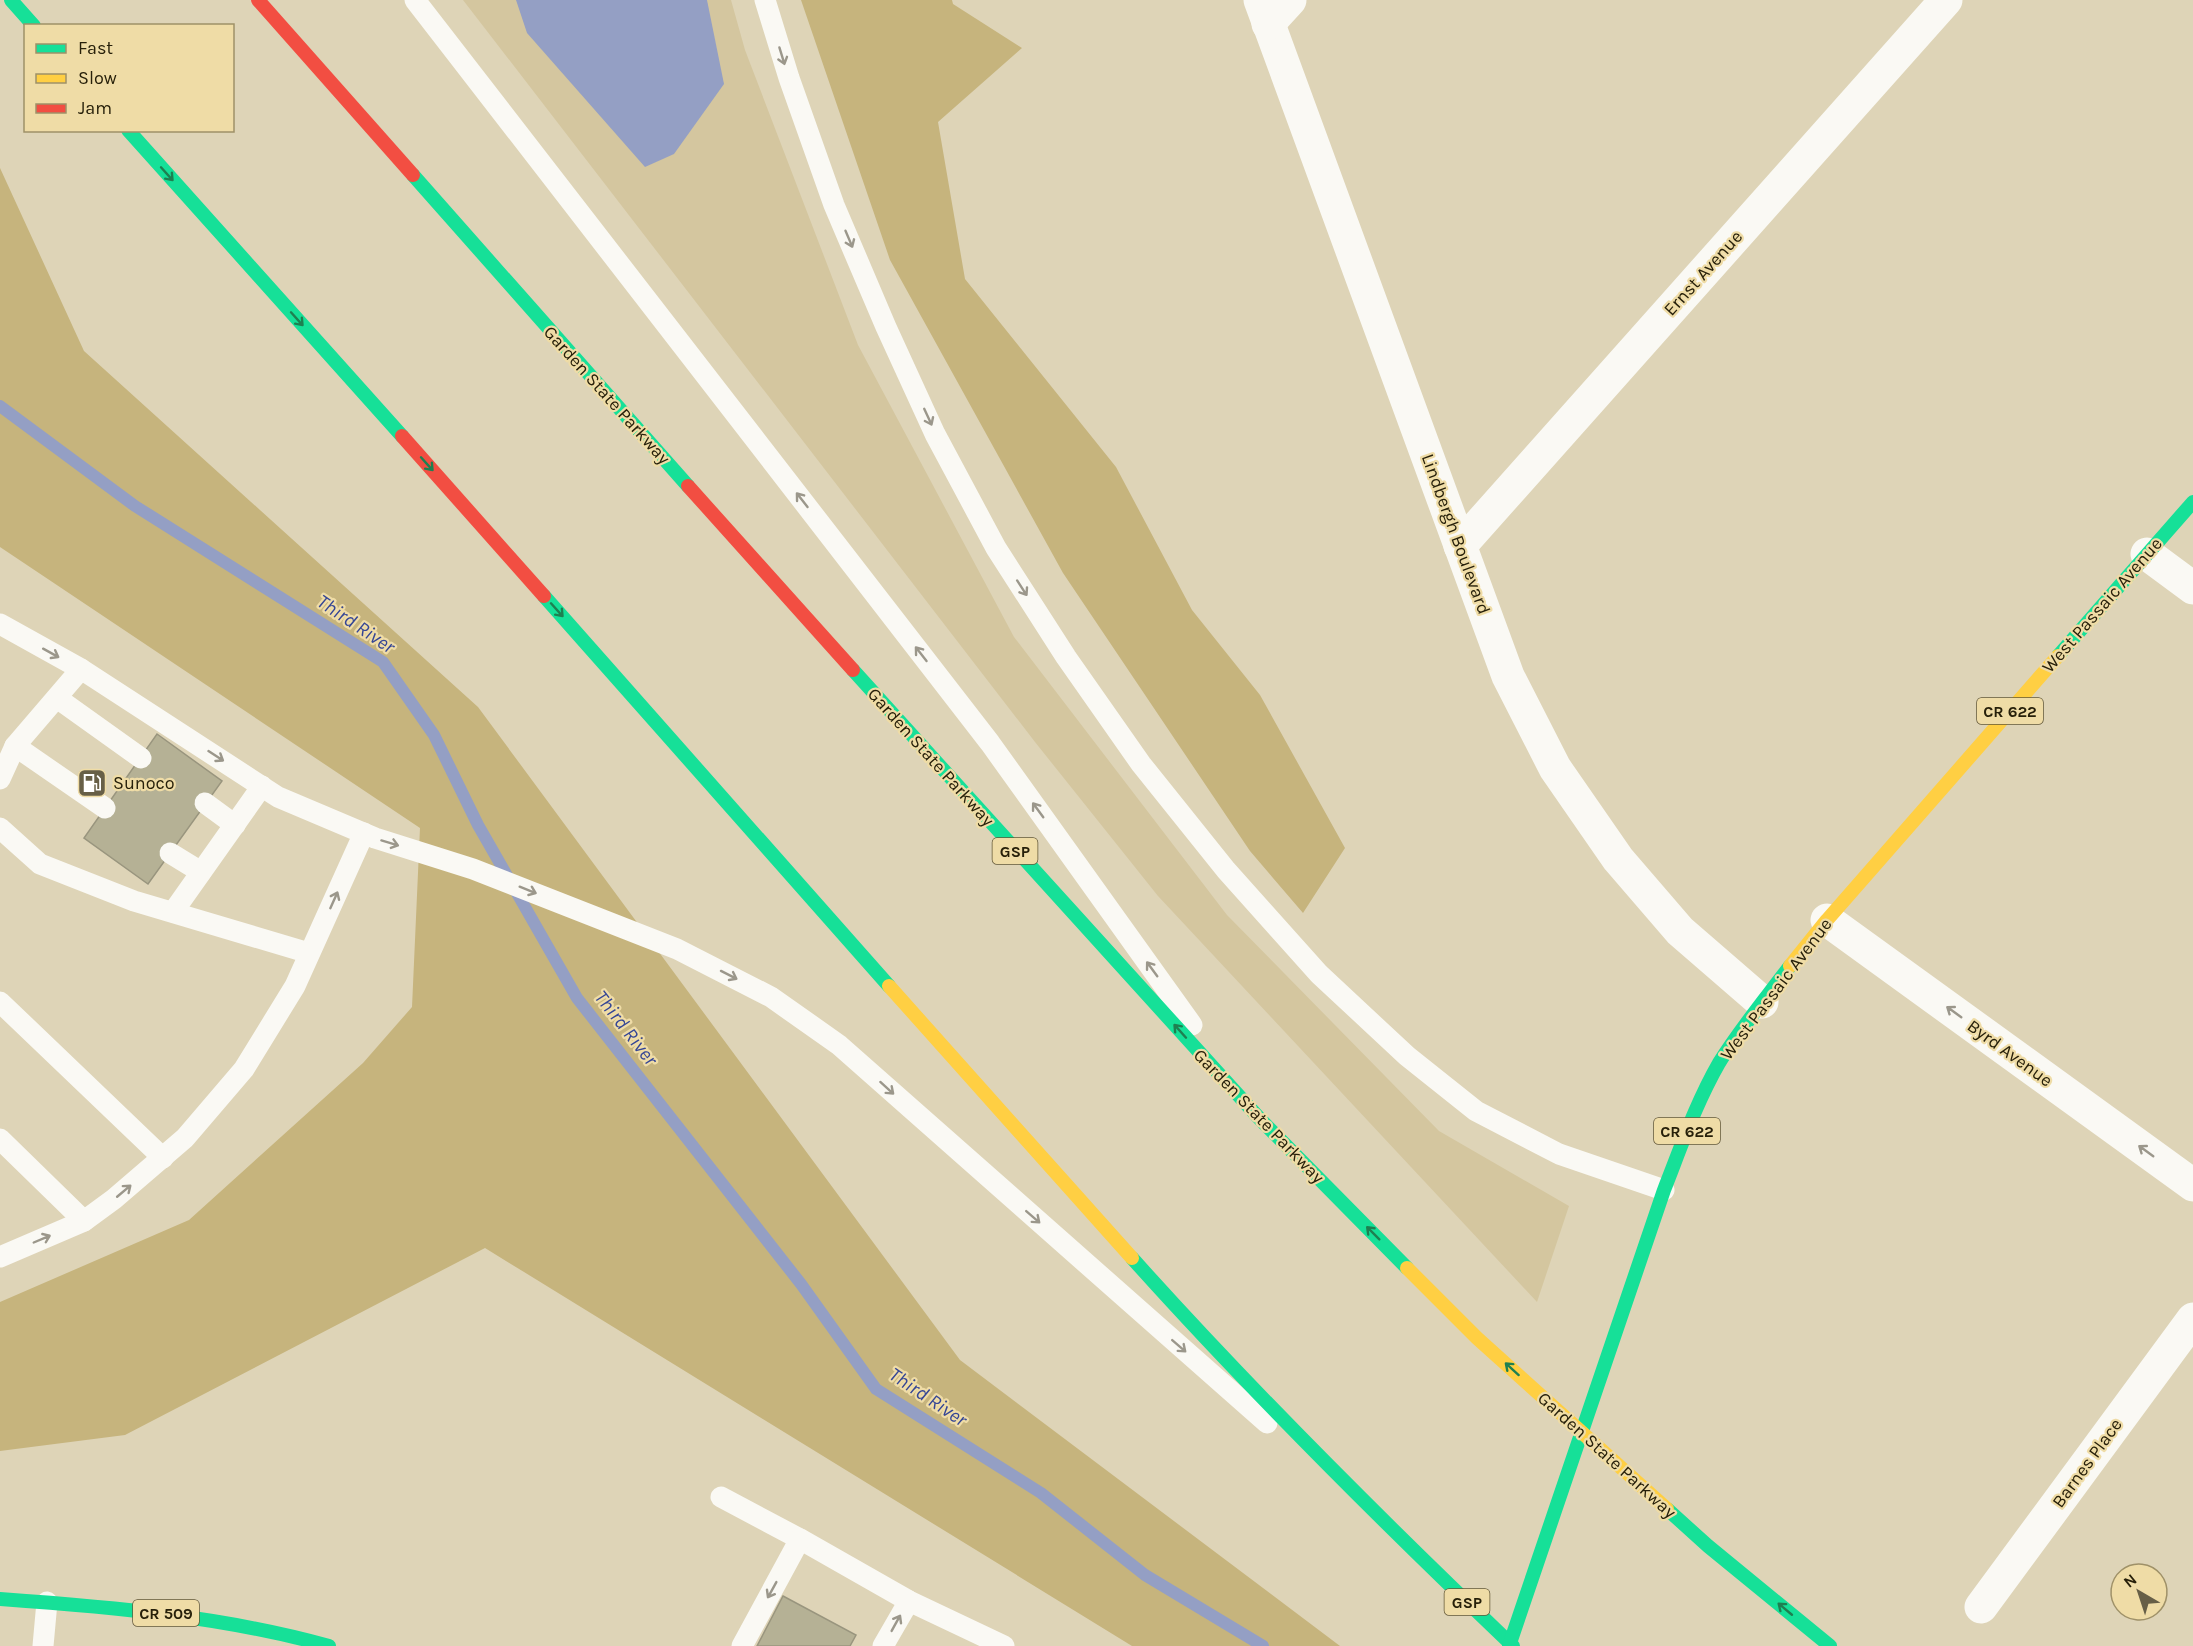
<svg xmlns="http://www.w3.org/2000/svg" width="2193" height="1646" font-family="Karla,sans-serif">
<style>
.green{fill:#d4c69f}
.forest{fill:#c6b47d}
.water{fill:#949fc4}
.lines{fill:none;stroke-linecap:round;stroke-linejoin:round}
.stream{stroke:#949fc4;stroke-width:12}
.building{fill:#b5b195;stroke:#99957e;stroke-width:1.5}
.lane{stroke:#faf9f4;stroke-width:21}
.street{stroke:#faf9f4;stroke-width:33}
.fast{stroke:#16e098;stroke-width:14}
.slow{stroke:#ffcf43;stroke-width:14}
.jam{stroke:#f24e42;stroke-width:14}
.oneway{stroke:#9b978b}
.oneway2{stroke:#1e8051}
.labels{text-anchor:middle;dominant-baseline:central;stroke-width:4.5;stroke-linejoin:round;paint-order:stroke}
.shield{fill:#efdca6;stroke:#635839;stroke-width:1.5}
.shield-label{font-size:16px;font-weight:bold;fill:#27200a}
.street-label{font-size:18px;fill:#27200a;stroke:#efdca6}
.poi-label{font-size:18px;fill:#27200a;stroke:#efdca6;text-anchor:start}
.water-label{font-size:20px;font-style:italic;fill:#354695;stroke:#efdca6}
</style>
<rect width="100%" height="100%" fill="#ded4b7"/>
<path class="green" d="M 463,0 L 731,0 L 745,50 L 858,345 L 1014,637 L 1227,915 L 1439,1131 L 1569,1206 L 1537,1302 L 1158,896 L 1035,742 Z"/>
<g class="forest">
<path d="M 801,0 L 952,0 L 953,4 L 1022,48 L 938,122 L 965,279 L 1116,467 L 1192,610 L 1260,695 L 1345,848 L 1303,913 L 1250,851 L 1063,573 L 890,260 Z"/>
<path d="M 0,168 L 84,351 L 478,707 L 960,1360 L 1340,1646 L 1132,1646 L 485,1248 L 125,1435 L 0,1451 L 0,1302 L 189,1220 L 363,1063 L 412,1007 L 420,828 L 0,547 Z"/>
</g>
<path class="water" d="M 516,0 L 707,0 L 724,84 L 674,154 L 645,167 L 527,33 Z"/>
<g class="lines">
<path class="stream" d="M 0,406 L 135,506 L 383,662 L 434,735 L 478,825 L 577,998 L 801,1284 L 876,1389 L 1041,1493 L 1145,1575 L 1263,1646"/>
</g>
<g class="building">
<path d="M 157,734 L 222,781 L 148,884 L 84,838 Z"/>
<path d="M 783,1596 L 856,1635 L 850,1646 L 757,1646 Z"/>
</g>
<g class="lines">
<g class="lane">
<path d="M 415,0 L 990,743 L 1192,1025"/>
<path d="M 765,0 L 789,78 L 834,205 L 886,327 L 935,434 L 996,548 L 1066,657 L 1141,764 L 1226,870 L 1319,974 L 1407,1056 L 1476,1111 L 1559,1154 L 1664,1190"/>
<path d="M 0,624 L 81,669 L 278,797 L 375,838 L 473,869 L 677,949 L 771,997 L 839,1045 L 1267,1423"/>
<path d="M 57,698 L 141,758"/>
<path d="M 15,746 L 105,808"/>
<path d="M 0,779 L 15,746 L 81,669"/>
<path d="M 205,803 L 235,825"/>
<path d="M 0,828 L 40,864 L 134,901 L 309,953"/>
<path d="M 170,853 L 201,872"/>
<path d="M 173,912 L 262,786"/>
<path d="M 0,1002 L 163,1158"/>
<path d="M 0,1139 L 84,1221"/>
<path d="M 0,1257 L 84,1221 L 114,1199 L 185,1138 L 244,1069 L 295,986 L 364,833"/>
<path d="M 721,1497 L 800,1539 L 909,1601 L 1004,1646"/>
<path d="M 43,1646 L 47,1602"/>
<path d="M 742,1646 L 800,1539"/>
<path d="M 883,1646 L 909,1601"/>
</g>
<g class="street">
<path d="M 1260,0 L 1508,676 L 1555,768 L 1618,859 L 1680,931 L 1762,1002"/>
<path d="M 1268,24 L 1290,0"/>
<path d="M 1460,546 L 1946,0"/>
<path d="M 2147,554 L 2193,588"/>
<path d="M 1827,920 L 2193,1185"/>
<path d="M 1981,1607 L 2193,1319"/>
</g>
<g class="fast">
<path d="M 11,0 L 34,26"/>
<path d="M 128,130 L 402,436"/>
<path d="M 413,175 L 688,486"/>
<path d="M 544,596 L 889,986"/>
<path d="M 2058,656 L 2193,502"/>
<path d="M 853,670 L 1259,1118 L 1407,1268"/>
<path d="M 1132,1258 C 1253,1393 1382,1521 1513,1646"/>
<path d="M 1667,1509 L 1708,1546 L 1830,1646"/>
<path d="M 0,1599 C 111,1607 221,1616 329,1646"/>
<path d="M 1509,1646 L 1664,1190 C 1681,1147 1696,1103 1719,1063 C 1740,1029 1766,998 1790,966"/>
</g>
<g class="slow">
<path d="M 1790,966 L 1827,920 L 2058,656"/>
<path d="M 889,986 L 1132,1258"/>
<path d="M 1407,1268 L 1477,1338 L 1667,1509"/>
</g>
<g class="jam">
<path d="M 258,0 L 413,175"/>
<path d="M 402,436 L 544,596"/>
<path d="M 688,486 L 853,670"/>
</g>
</g>
<defs><path id="oneway-shaft" d="M-6 0H5M1.5-3L5.5 0L1.5 3" fill="none" stroke-width="1.6" stroke-linecap="round" stroke-linejoin="round" transform="scale(1.5)"/></defs>
<g class="oneway">
<use href="#oneway-shaft" transform="translate(782 56) rotate(73)"/>
<use href="#oneway-shaft" transform="translate(849 239) rotate(67)"/>
<use href="#oneway-shaft" transform="translate(928 417) rotate(65)"/>
<use href="#oneway-shaft" transform="translate(802 500) rotate(-128)"/>
<use href="#oneway-shaft" transform="translate(1022 588) rotate(57)"/>
<use href="#oneway-shaft" transform="translate(51 653) rotate(29)"/>
<use href="#oneway-shaft" transform="translate(921 654) rotate(-128)"/>
<use href="#oneway-shaft" transform="translate(216 756) rotate(33)"/>
<use href="#oneway-shaft" transform="translate(1038 810) rotate(-126)"/>
<use href="#oneway-shaft" transform="translate(390 843) rotate(17)"/>
<use href="#oneway-shaft" transform="translate(528 890) rotate(22)"/>
<use href="#oneway-shaft" transform="translate(334 900) rotate(-66)"/>
<use href="#oneway-shaft" transform="translate(1152 969) rotate(-126)"/>
<use href="#oneway-shaft" transform="translate(729 975) rotate(27)"/>
<use href="#oneway-shaft" transform="translate(1954 1012) rotate(-144)"/>
<use href="#oneway-shaft" transform="translate(887 1088) rotate(42)"/>
<use href="#oneway-shaft" transform="translate(2146 1151) rotate(-144)"/>
<use href="#oneway-shaft" transform="translate(124 1191) rotate(-40)"/>
<use href="#oneway-shaft" transform="translate(1033 1217) rotate(41)"/>
<use href="#oneway-shaft" transform="translate(42 1239) rotate(-23)"/>
<use href="#oneway-shaft" transform="translate(1179 1346) rotate(41)"/>
<use href="#oneway-shaft" transform="translate(772 1590) rotate(119)"/>
<use href="#oneway-shaft" transform="translate(896 1623) rotate(-61)"/>
</g>
<g class="oneway2">
<use href="#oneway-shaft" transform="translate(167 174) rotate(48)"/>
<use href="#oneway-shaft" transform="translate(297 319) rotate(48)"/>
<use href="#oneway-shaft" transform="translate(427 464) rotate(48)"/>
<use href="#oneway-shaft" transform="translate(557 610) rotate(48)"/>
<use href="#oneway-shaft" transform="translate(1180 1031) rotate(-132)"/>
<use href="#oneway-shaft" transform="translate(1373 1233) rotate(-135)"/>
<use href="#oneway-shaft" transform="translate(1512 1369) rotate(-138)"/>
<use href="#oneway-shaft" transform="translate(1785 1609) rotate(-140)"/>
</g>
<defs>
<g id="fuel-square" transform="scale(1.5)"><rect x="-9" y="-9" width="18" height="18" rx="4" fill="#675f47" stroke="#efdca6"/><path d="M-5.5-6h7V0h2V4h1.3V-2.5L3-4.5l.8-.8L6-3V5H2.5V1h-1V6h-7ZM-4.2-4.7v3.2H.2V-4.7Z" fill="#fff"/></g>
</defs>
<g fill-rule="evenodd">
<use href="#fuel-square" x="92" y="783"/>
</g>
<g class="labels">
<g class="shield">
<rect x="1977" y="698" width="66" height="26" rx="4.5"/>
<rect x="992.5" y="838" width="45" height="26" rx="4.5"/>
<rect x="1654" y="1118" width="66" height="26" rx="4.5"/>
<rect x="1444.5" y="1589" width="45" height="26" rx="4.5"/>
<rect x="133" y="1600" width="66" height="26" rx="4.5"/>
</g>
<g class="shield-label">
<text x="2010" y="711">CR 622</text>
<text x="1015" y="851">GSP</text>
<text x="1687" y="1131">CR 622</text>
<text x="1467" y="1602">GSP</text>
<text x="166" y="1613">CR 509</text>
</g>
<g class="street-label">
<text transform="translate(1703 273) rotate(-48)">Ernst Avenue</text>
<text transform="translate(607 395) rotate(48)">Garden State Parkway</text>
<text transform="translate(1456 534) rotate(70)">Lindbergh Boulevard</text>
<text transform="translate(2102 605) rotate(-49)">West Passaic Avenue</text>
<text transform="translate(931 757) rotate(48)">Garden State Parkway</text>
<text transform="translate(1776 989) rotate(-53)">West Passaic Avenue</text>
<text transform="translate(2010 1053) rotate(36)">Byrd Avenue</text>
<text transform="translate(1259 1116) rotate(46)">Garden State Parkway</text>
<text transform="translate(1607 1455) rotate(42)">Garden State Parkway</text>
<text transform="translate(2087 1463) rotate(-54)">Barnes Place</text>
</g>
<g class="poi-label">
<text x="113" y="783">Sunoco</text>
</g>
<g class="water-label">
<text transform="translate(356 624) rotate(34)">Third River</text>
<text transform="translate(626 1028) rotate(52)">Third River</text>
<text transform="translate(928 1397) rotate(34)">Third River</text>
</g>
</g>
<rect x="24" y="24" width="210" height="108" fill="#efdca6" stroke="#9f9168" stroke-width="1.5"/>
<rect x="36" y="44" width="30" height="9" fill="#16e098" stroke="#9f9168" stroke-width="1.5"/>
<text x="78" y="54" font-size="18" fill="#27200a">Fast</text>
<rect x="36" y="74" width="30" height="9" fill="#ffcf43" stroke="#9f9168" stroke-width="1.5"/>
<text x="78" y="84" font-size="18" fill="#27200a">Slow</text>
<rect x="36" y="104" width="30" height="9" fill="#f24e42" stroke="#9f9168" stroke-width="1.5"/>
<text x="78" y="114" font-size="18" fill="#27200a">Jam</text>
<g transform="translate(2139 1592) rotate(321)"><circle r="28" fill="#efdca6" stroke="#9f9168" stroke-width="1.5"/>
<path d="M0-4.5L10 22L0 15L-10 22Z" fill="#675f47"/>
<text y="-9" font-size="16" font-weight="bold" text-anchor="middle" fill="#27200a">N</text>
</g>
</svg>
